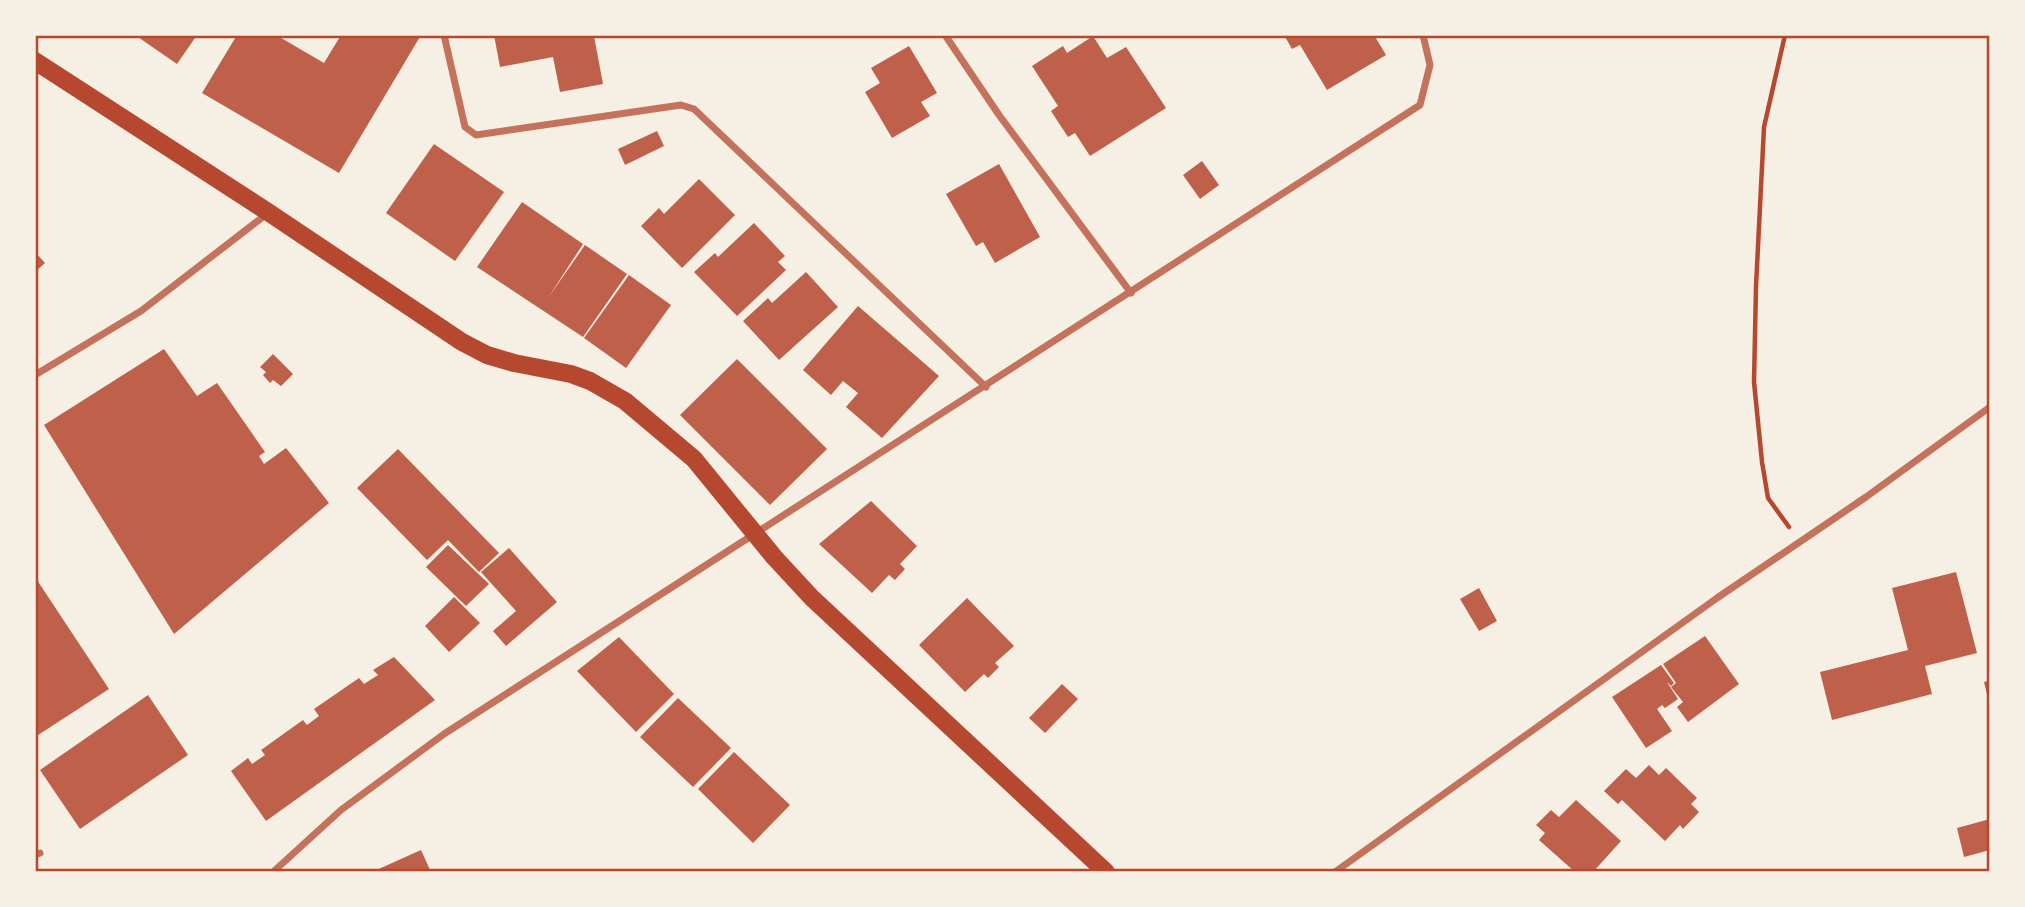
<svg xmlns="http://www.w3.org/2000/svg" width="2025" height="907" font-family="'Nunito Sans',sans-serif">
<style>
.building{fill:#bf614a}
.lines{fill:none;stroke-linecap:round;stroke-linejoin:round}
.path{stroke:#b5482f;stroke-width:4.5}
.minor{stroke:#c5725c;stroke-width:7}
.primary{stroke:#b5482f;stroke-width:18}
.neatline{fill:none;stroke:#b5482f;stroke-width:2.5}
</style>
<rect width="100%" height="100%" fill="#f6efe4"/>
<g class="building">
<path d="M 135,35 L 197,35 L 177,64 Z"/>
<path d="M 237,35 L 276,35 L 324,63 L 341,35 L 421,35 L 339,173 L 202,93 Z"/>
<path d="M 494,35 L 594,36 L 603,84 L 560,92 L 553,57 L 500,67 Z"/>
<path d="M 1284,35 L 1374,35 L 1386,55 L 1327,90 L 1300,45 L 1292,49 Z"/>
<path d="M 1093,36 L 1107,58 L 1126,47 L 1166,108 L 1090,156 L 1075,133 L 1068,137 L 1051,111 L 1058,106 L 1032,66 L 1063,46 L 1067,53 Z"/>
<path d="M 909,46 L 937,93 L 921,102 L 930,116 L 892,138 L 865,92 L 880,83 L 871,68 Z"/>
<path d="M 657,131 L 664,146 L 625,165 L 618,149 Z"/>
<path d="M 434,144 L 504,192 L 455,261 L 386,213 Z"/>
<path d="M 1202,161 L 1219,185 L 1200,199 L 1183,175 Z"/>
<path d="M 999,164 L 1040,237 L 995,263 L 983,242 L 976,246 L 946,194 Z"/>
<path d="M 699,179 L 735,215 L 682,268 L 641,226 L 659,208 L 664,214 Z"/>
<path d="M 522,202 L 583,244 L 548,298 L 585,245 L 627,274 L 583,337 L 477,267 Z"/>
<path d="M 754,223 L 785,256 L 778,262 L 786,270 L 737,316 L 694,272 L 715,253 L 718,257 Z"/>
<path d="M 35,252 L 45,263 L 35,272 Z"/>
<path d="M 806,272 L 838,307 L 779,360 L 743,321 L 768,298 L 772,303 Z"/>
<path d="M 629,275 L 671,305 L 626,368 L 584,338 Z"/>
<path d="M 858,306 L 939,376 L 882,438 L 846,407 L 858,393 L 843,381 L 831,395 L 803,370 Z"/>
<path d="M 164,349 L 197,396 L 217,383 L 265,452 L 259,456 L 264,464 L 286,448 L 329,503 L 174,634 L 44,425 Z"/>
<path d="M 273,354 L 293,374 L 281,386 L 273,380 L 270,383 L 263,375 L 266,372 L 260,367 Z"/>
<path d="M 737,359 L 827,449 L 770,505 L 680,415 Z"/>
<path d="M 398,449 L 499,553 L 479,572 L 448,540 L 427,560 L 357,488 Z"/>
<path d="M 871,501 L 917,546 L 900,564 L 905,569 L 895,580 L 889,575 L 872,593 L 819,544 Z"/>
<path d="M 448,545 L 489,584 L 466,606 L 426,567 Z"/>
<path d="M 509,548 L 557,602 L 506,646 L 493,631 L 516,611 L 481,572 Z"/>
<path d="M 1956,572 L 1977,653 L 1925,666 L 1932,694 L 1832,720 L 1820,672 L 1908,650 L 1892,588 Z"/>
<path d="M 35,577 L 109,689 L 35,737 Z"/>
<path d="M 1479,588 L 1497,621 L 1479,631 L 1460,599 Z"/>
<path d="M 454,597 L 480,623 L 449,652 L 425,626 Z"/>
<path d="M 967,598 L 1014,646 L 995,663 L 999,667 L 988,678 L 984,674 L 965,692 L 919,645 Z"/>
<path d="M 1705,636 L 1739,684 L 1688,722 L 1677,707 L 1683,702 L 1671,687 L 1676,683 L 1663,664 Z"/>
<path d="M 619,637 L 674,694 L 636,732 L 577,671 Z"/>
<path d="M 394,657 L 435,700 L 266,821 L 231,771 L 248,758 L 252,764 L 265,755 L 261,750 L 303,720 L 307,725 L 319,716 L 314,709 L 359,678 L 364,684 L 378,675 L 373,670 Z"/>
<path d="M 1661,665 L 1674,683 L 1671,686 L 1667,682 L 1678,699 L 1665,708 L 1662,705 L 1657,709 L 1672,731 L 1646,748 L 1612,697 Z"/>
<path d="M 1990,680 L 1990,703 L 1989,703 L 1984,682 Z"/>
<path d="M 1062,684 L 1078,699 L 1045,733 L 1029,718 Z"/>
<path d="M 148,695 L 188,755 L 80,829 L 40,770 Z"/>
<path d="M 678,698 L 731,748 L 693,787 L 640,737 Z"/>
<path d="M 734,752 L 790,805 L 753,843 L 698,789 Z"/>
<path d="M 1649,765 L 1659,775 L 1666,768 L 1697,798 L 1691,804 L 1699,812 L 1683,829 L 1680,825 L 1665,841 L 1622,800 L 1618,804 L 1604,791 L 1626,769 L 1636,778 Z"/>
<path d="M 1576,800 L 1621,841 L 1593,872 L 1575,872 L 1539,840 L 1545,833 L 1536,825 L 1551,810 L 1559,817 Z"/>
<path d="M 1990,819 L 1990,850 L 1964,857 L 1957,828 Z"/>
<path d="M 421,850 L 431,872 L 372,872 Z"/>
</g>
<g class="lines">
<path class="path" d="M 1785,35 L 1764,127 L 1756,286 L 1754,382 L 1762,462 L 1768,498 L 1789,527"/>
<g class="minor">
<path d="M 444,35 L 465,127 L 476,135 L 681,105 L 694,109 L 986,387"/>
<path d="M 945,35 L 999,115 L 1131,293"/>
<path d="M 35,375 L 141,311 L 268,213"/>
<path d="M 35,855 L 40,853"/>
<path d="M 273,872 L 341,810 L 444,734 L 1420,105 L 1430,65 L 1423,35"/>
<path d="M 1335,872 L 1717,598 L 1866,497 L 1990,407"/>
</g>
<path class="primary" d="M 35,61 L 268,212 L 462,342 L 487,355 L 514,363 L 571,374 L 590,381 L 625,401 L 694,459 L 774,557 L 812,598 L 1106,872"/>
</g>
<rect width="2025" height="907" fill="none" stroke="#f6efe4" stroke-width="74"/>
<rect x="37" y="37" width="1951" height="833" class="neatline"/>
</svg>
